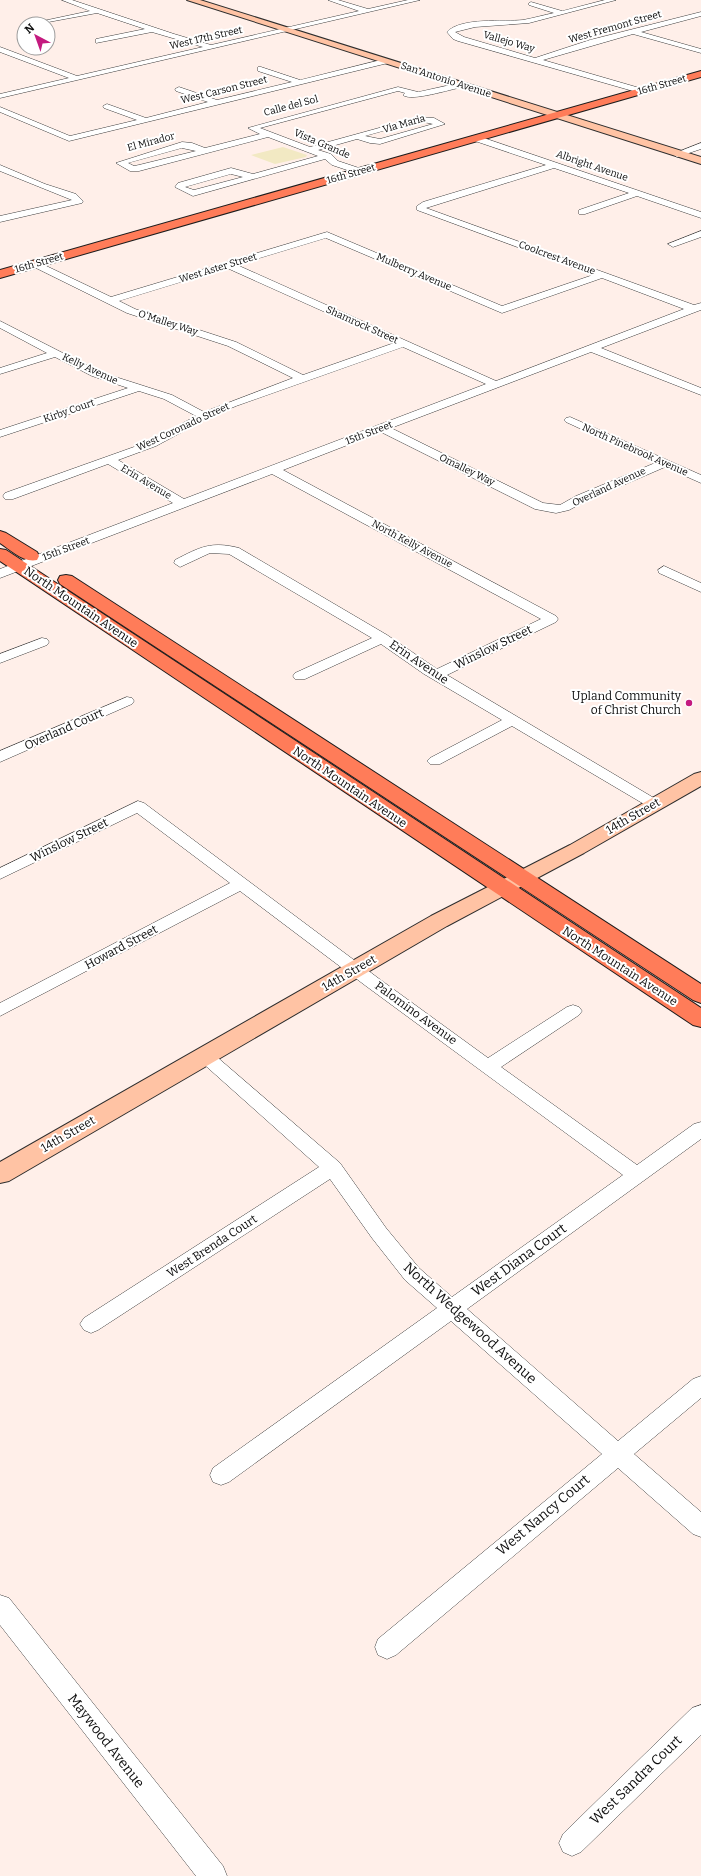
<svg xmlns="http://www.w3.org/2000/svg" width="701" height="1876" font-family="Bitter,serif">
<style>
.pitch{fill:#f2e9c3}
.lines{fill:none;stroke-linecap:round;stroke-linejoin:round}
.street-casing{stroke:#3e3e3e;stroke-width:1}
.secondary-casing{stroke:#2d2d2d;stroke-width:2}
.primary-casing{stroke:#1c1c1c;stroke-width:2}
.street{fill:#fff;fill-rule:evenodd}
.secondary{fill:#ffc3a4;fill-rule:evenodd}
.primary{fill:#ff7c59;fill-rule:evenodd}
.poi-dot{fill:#c41a7f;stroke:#fff;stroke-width:1.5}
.labels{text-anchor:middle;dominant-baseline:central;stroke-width:4;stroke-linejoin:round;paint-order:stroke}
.far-street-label{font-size:10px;fill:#0b0b0b;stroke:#fff}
.street-label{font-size:12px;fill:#0b0b0b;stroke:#fff}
.poi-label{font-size:12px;fill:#0b0b0b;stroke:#fff;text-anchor:end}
.near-street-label{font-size:14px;fill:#0b0b0b;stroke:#fff}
</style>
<rect width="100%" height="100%" fill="#ffefe9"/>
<path class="pitch" d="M 283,147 L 307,155 L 306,157 L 275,164 L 251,155 Z"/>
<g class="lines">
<g class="street-casing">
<g id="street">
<path d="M 62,0 L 72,0 L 174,34 L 211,45 L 359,11 L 328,0 L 338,0 L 368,9 L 408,0 L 420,0 L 0,98 L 0,94 L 69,78 L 0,52 L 0,47 L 77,76 L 203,47 L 152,32 L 96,43 L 96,39 L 145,29 L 97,13 L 43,23 L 43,21 L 90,11 Z"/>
<path d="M 605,0 L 616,0 L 529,23 L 475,27 L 455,32 L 464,37 L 535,58 L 590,40 L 701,12 L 701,16 L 641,32 L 701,49 L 701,53 L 633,34 L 543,60 L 643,89 L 644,91 L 640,93 L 458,41 L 453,39 L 447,32 C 461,17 504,22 523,20 C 534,18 544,15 554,13 L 529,5 L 529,3 L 531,2 L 562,11 Z"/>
<path d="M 385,59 L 389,61 L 388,63 L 69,141 L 0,112 L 0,107 L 70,136 L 137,120 L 104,108 L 103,106 L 107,104 L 146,118 L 208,102 L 176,91 L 175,89 L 179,87 L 217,100 L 292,82 L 258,71 L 258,67 L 261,67 L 300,80 Z"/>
<path d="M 460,83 L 464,85 L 463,87 C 451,89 411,102 403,95 L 405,93 L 398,91 L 260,128 L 310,147 L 419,117 L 434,118 L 445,124 L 380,144 L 370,143 L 357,139 L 318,150 L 331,154 L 338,161 L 362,169 L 362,173 L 359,174 L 332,165 L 325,159 L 193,196 L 175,187 L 178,183 L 231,168 L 253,174 L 318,156 L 268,137 L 139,171 L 130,171 L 116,163 L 182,142 L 192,143 L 205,148 L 260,134 L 248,128 L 398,87 L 418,92 ZM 419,121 L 433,124 L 380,139 L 365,136 ZM 182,148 L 196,151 L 139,165 L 134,166 L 128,163 ZM 231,174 L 243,177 L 194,190 L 185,187 Z"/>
<path d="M 472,136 L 478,136 L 701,212 L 701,218 L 637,196 L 585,214 L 579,214 L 579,210 L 629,193 L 554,168 L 426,208 L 694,305 L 701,303 L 701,310 L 698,311 L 601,348 L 701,388 L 701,395 L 591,352 L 391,428 L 543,503 L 560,505 L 576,496 L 655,463 L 566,422 L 564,420 L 566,418 L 570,417 L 701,475 L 701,483 L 665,467 L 584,502 L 569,510 L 556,513 L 535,509 L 381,432 L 283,470 L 556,616 L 558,619 L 556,622 L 447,675 L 659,801 L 662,804 L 659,807 L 649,807 L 512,726 L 440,764 L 430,764 L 427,761 L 430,758 L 502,720 L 424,674 L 381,644 L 305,679 L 295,679 L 293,676 L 295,673 L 372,638 L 229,554 L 210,553 L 180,567 L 174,563 L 175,560 C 200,547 211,541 239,548 L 387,635 L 437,669 L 541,619 L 272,474 L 0,578 L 0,569 L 173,503 L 108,464 L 13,499 L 5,499 L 3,496 L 5,493 L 148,442 L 196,416 L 164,399 L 139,391 L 0,437 L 0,430 L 128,388 L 92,376 L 55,357 L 0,374 L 0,368 L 47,353 L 0,328 L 0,321 L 100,372 L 172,395 L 204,412 L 293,378 L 228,346 L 127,313 L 32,266 L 30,264 L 32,262 L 38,262 L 111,297 L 327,232 L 502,306 L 593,275 L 417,210 L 417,206 L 423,202 L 546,165 L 472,140 ZM 326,238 L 502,313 L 602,278 L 684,309 L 496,381 L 237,265 ZM 227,268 L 394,343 L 303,375 L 236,342 L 135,309 L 119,301 ZM 403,347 L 486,384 L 184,499 L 118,460 L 156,446 L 208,418 L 236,406 Z"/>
<path d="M 701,143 L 701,149 L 677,157 L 673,154 Z"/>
<path d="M 0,165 L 45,184 L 76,194 L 83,201 L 82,203 L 0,222 L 0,216 L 72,200 L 0,171 Z"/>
<path d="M 701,231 L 701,237 L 673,247 L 668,244 Z"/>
<path d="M 664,566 L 701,583 L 701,592 L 659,573 L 658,570 Z"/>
<path d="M 42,638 L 47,639 L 49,642 L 47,645 L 0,663 L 0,654 Z"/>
<path d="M 127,697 L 132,698 L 134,701 L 132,704 L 0,762 L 0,751 Z"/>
<path d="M 138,801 L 144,803 L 378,978 L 488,1058 L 567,1007 L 573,1005 L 579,1007 L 582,1011 L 579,1015 L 501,1067 L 637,1165 L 694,1124 L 701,1122 L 701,1139 L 467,1309 L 618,1441 L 693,1379 L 701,1376 L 701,1398 L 634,1454 L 701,1512 L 701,1537 L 693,1534 L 618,1468 L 396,1655 L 387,1659 L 378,1655 L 375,1647 L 378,1639 L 602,1454 L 451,1321 L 229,1482 L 221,1485 L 213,1482 L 210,1475 L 213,1468 L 437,1308 L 405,1280 L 372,1238 L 330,1179 L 98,1330 L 91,1333 L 84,1330 L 80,1324 L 84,1318 L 319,1167 L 198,1059 L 195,1055 L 198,1051 L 204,1049 L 210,1051 L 340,1163 L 386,1228 L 419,1268 L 452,1297 L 623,1175 L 366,986 L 240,891 L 0,1016 L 0,1003 L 230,883 L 137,813 L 0,879 L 0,868 Z"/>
<path d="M 0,1595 L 9,1598 L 223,1866 L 227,1876 L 196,1876 L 0,1625 Z"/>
<path d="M 701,1705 L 701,1735 L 581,1852 L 572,1856 L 563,1852 L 559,1843 L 563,1834 L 692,1708 Z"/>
</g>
</g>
<g class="secondary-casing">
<g id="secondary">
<path d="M 187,0 L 200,0 L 701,157 L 701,164 Z"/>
<path d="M 701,772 L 701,786 L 584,853 L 447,926 L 9,1181 L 0,1183 L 0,1162 L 431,916 L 570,845 L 694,774 Z"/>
</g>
</g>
<g class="primary-casing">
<g id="primary">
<path d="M 701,71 L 701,77 L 0,278 L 0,270 Z"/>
<path d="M 0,531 L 6,533 L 37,552 L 39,556 L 37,560 C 23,563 11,550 0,543 Z"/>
<path d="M 0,549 L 6,550 L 701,1008 L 701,1027 L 693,1025 L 0,561 Z"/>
<path d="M 66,575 L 72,576 L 701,984 L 701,1003 L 693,1000 L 60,584 L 58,580 L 60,576 Z"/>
</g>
</g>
<use href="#street" class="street"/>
<use href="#secondary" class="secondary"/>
<use href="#primary" class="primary"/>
</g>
<circle class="poi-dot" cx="689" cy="703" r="4"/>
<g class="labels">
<g class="far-street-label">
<text transform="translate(615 27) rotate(-16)">West Fremont Street</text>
<text transform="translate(206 38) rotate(-13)">West 17th Street</text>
<text transform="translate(509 42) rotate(16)">Vallejo Way</text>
<text transform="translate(446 80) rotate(18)">San Antonio Avenue</text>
<text transform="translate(662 85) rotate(-16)">16th Street</text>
<text transform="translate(224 90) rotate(-14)">West Carson Street</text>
<text transform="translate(291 106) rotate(-15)">Calle del Sol</text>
<text transform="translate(404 124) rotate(-16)">Via Maria</text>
<text transform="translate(151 142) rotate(-15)">El Mirador</text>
<text transform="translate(322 144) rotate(23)">Vista Grande</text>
<text transform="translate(592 166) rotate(19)">Albright Avenue</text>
<text transform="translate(351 174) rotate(-16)">16th Street</text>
<text transform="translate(557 258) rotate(20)">Coolcrest Avenue</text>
<text transform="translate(39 263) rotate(-16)">16th Street</text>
<text transform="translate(218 268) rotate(-17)">West Aster Street</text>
<text transform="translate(414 272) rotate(23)">Mulberry Avenue</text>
<text transform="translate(168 323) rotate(18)">O'Malley Way</text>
<text transform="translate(362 325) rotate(24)">Shamrock Street</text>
<text transform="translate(90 369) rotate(25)">Kelly Avenue</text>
<text transform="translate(69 411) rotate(-19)">Kirby Court</text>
<text transform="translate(183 427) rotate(-25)">West Coronado Street</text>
<text transform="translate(369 433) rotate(-21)">15th Street</text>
<text transform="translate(635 450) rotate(24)">North Pinebrook Avenue</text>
<text transform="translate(467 470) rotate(26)">Omalley Way</text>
<text transform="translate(146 482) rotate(31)">Erin Avenue</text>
<text transform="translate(609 487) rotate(-25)">Overland Avenue</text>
<text transform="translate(412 544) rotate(28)">North Kelly Avenue</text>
<text transform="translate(66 549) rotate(-21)">15th Street</text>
</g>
<g class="street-label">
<text transform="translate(81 607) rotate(34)">North Mountain Avenue</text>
<text transform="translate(493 647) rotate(-26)">Winslow Street</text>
<text transform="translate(419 662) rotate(34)">Erin Avenue</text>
<text transform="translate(64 729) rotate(-24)">Overland Court</text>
<text transform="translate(350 787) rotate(34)">North Mountain Avenue</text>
<text transform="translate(633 816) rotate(-30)">14th Street</text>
<text transform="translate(69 840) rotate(-26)">Winslow Street</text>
<text transform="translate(121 947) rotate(-28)">Howard Street</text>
<text transform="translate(620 966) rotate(33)">North Mountain Avenue</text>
<text transform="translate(349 973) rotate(-30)">14th Street</text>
<text transform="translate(416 1013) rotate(36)">Palomino Avenue</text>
<text transform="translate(68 1134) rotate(-30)">14th Street</text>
<text transform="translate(212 1246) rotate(-33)">West Brenda Court</text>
</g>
<g class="poi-label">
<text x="681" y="696">Upland Community<tspan x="681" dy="14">of Christ Church</tspan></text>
</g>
<g class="near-street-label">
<text transform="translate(519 1260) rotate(-36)">West Diana Court</text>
<text transform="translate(470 1323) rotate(42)">North Wedgewood Avenue</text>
<text transform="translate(543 1515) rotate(-40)">West Nancy Court</text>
<text transform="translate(106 1741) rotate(52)">Maywood Avenue</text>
<text transform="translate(636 1780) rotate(-44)">West Sandra Court</text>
</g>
</g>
<g transform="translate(36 36) rotate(319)"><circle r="19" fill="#ffffff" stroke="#9d9d9d"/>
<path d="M0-3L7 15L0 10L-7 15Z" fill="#c41a7f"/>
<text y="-6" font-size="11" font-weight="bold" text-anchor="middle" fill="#0b0b0b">N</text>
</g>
</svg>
